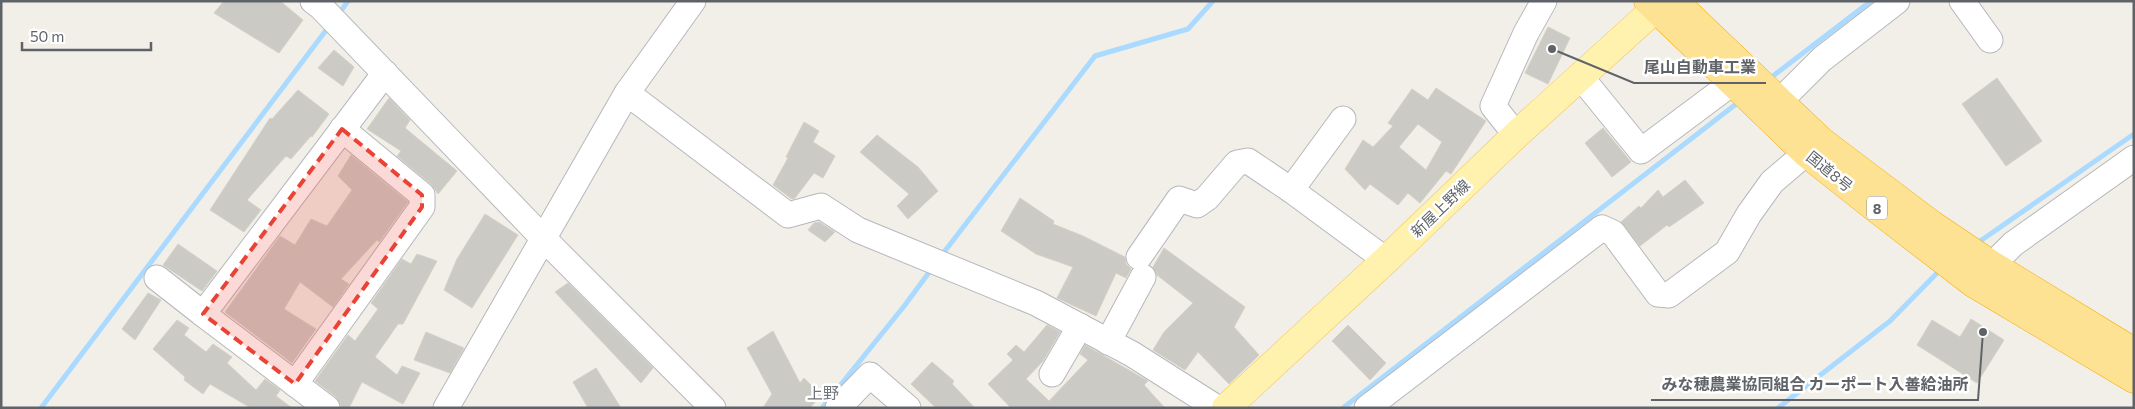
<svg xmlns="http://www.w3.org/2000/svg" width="2135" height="409" font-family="Commissioner,'Noto Sans JP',sans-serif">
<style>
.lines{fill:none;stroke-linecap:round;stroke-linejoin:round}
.stream{stroke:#aadaff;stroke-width:5}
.building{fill:#cccac5;stroke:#d6d1c6;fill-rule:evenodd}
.minor-casing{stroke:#b5b8bc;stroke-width:27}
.major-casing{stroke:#f2c960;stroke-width:29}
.highway-casing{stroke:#f9ab00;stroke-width:29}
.minor{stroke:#fff;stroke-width:25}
.major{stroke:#fff2af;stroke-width:28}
.highway{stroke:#fde293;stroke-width:28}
.marked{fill:#ea4335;fill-opacity:0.2;stroke:#ea4335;stroke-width:4;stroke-dasharray:10 6;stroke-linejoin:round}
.labels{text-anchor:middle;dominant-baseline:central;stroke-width:5;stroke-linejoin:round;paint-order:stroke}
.shield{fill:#fff;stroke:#8f9295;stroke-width:1}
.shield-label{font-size:14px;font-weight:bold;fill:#5f6368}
.street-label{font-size:15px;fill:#5f6368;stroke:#fff}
.neighbourhood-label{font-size:16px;fill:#70757a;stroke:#fff}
.leader{fill:none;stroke:#5f6368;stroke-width:2}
.callout-dot{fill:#5f6368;stroke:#fff;stroke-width:2}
.callout-label{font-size:16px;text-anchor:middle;font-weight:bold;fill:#5f6368;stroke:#fff;stroke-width:5;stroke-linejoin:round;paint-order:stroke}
</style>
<rect width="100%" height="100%" fill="#f1efe8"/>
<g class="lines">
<g class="stream">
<path d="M 338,15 L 348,1"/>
<path d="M 1769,79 L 1871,1"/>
<path d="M 1976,244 L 2134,134"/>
<path d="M 941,256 L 1095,56 L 1188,29 L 1213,1"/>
<path d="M 41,408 L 330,25"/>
<path d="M 822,408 L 905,305 L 933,267"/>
<path d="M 1343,408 L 1740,101"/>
<path d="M 1778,408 L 1890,321 L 1941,269"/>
</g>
</g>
<g class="building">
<path d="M 224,1 L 280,1 L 303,20 L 279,53 L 214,13 Z"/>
<path d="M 1548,27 L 1570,38 L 1548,84 L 1525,73 Z"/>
<path d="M 334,50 L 354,67 L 343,86 L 318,68 Z"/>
<path d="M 1997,78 L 2042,141 L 2006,166 L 1962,104 Z"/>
<path d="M 1436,88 L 1486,121 L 1451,174 L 1446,171 L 1420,203 L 1408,193 L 1398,205 L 1370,184 L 1365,190 L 1345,169 L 1363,140 L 1373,147 L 1393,126 L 1388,123 L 1412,89 L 1428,100 ZM 1418,124 L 1442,142 L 1426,170 L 1399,147 Z"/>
<path d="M 298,90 L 329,114 L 312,137 L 311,136 L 291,159 L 286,156 L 247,200 L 261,210 L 244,232 L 210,210 L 270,118 L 272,119 Z"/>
<path d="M 389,98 L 410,120 L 405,128 L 457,171 L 438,194 L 431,184 L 397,156 L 401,151 L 367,129 Z"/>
<path d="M 804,122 L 819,131 L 813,142 L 835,156 L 823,178 L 814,173 L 795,198 L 792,199 L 773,185 L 788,158 L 786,157 Z"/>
<path d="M 1603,128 L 1631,162 L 1612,177 L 1585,143 Z"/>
<path d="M 877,135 L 918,167 L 938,191 L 908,219 L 897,206 L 909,194 L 860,152 Z"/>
<path d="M 351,155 L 408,202 L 379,242 L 377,240 L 341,279 L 349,284 L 333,307 L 300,282 L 284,309 L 316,329 L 292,363 L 225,312 L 280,236 L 295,245 L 311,219 L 327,226 L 352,190 L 338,176 Z"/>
<path d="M 1685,180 L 1704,203 L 1669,227 L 1667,225 L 1640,246 L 1621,222 L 1639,206 L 1641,208 L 1658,190 L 1663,197 Z"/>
<path d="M 1020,198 L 1054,221 L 1053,224 L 1083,236 L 1125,257 L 1126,264 L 1131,269 L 1126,278 L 1116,273 L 1096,316 L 1057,298 L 1073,267 L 1036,254 L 1001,231 Z"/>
<path d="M 485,214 L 518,235 L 472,308 L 444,290 L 457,259 Z"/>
<path d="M 819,222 L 835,232 L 825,242 L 808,230 L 814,223 Z"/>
<path d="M 178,244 L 217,271 L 202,291 L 163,265 Z"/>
<path d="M 1164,248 L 1245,307 L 1234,327 L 1259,355 L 1229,384 L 1198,352 L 1185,370 L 1153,350 L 1164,332 L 1193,303 L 1157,275 L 1153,267 Z"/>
<path d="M 417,254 L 437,261 L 403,324 L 398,324 L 375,357 L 397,375 L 402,366 L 420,373 L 403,404 L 362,382 L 349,408 L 342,408 L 336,397 L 315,381 L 348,335 L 355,341 L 378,309 L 371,303 L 402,259 L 411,264 Z"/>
<path d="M 568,283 L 653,368 L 641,383 L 555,292 Z"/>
<path d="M 148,293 L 161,300 L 135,340 L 122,329 Z"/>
<path d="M 1971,319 L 2004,340 L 1977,383 L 1917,345 L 1932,320 L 1960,337 Z"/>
<path d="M 177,320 L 189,328 L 184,335 L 206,352 L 213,344 L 232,357 L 227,363 L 256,390 L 265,379 L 280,390 L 276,396 L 292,408 L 251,408 L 210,384 L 203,394 L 184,380 L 185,377 L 153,349 Z"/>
<path d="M 1047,325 L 1060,332 L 1043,361 L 1026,379 L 1049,401 L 1088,360 L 1080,354 L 1085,345 L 1148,381 L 1144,385 L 1165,408 L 1011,408 L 988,384 L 1013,360 L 1007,354 L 1016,345 L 1024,352 Z"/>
<path d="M 1348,325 L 1386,363 L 1370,380 L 1332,341 Z"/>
<path d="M 773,331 L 800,383 L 804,378 L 821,395 L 810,408 L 763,408 L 772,394 L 747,348 Z"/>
<path d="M 426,332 L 464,348 L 450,373 L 414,360 Z"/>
<path d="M 932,362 L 954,381 L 952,384 L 975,408 L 936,408 L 911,384 Z"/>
<path d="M 596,368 L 621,408 L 588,408 L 573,382 Z"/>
</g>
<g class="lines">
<g class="minor-casing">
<g id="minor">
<path d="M 313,1 L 321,7 L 543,238 L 713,408"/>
<path d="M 1962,1 L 1990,40"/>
<path d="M 1580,76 L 1641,151 L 1732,83"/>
<path d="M 627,93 L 788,215 L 821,206 L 858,230 L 1036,303 L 1132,354 L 1217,408"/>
<path d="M 1766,115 L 1822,59 L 1897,1"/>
<path d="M 1516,135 L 1493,106 L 1526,33 L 1544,1"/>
<path d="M 1291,190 L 1343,119"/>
<path d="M 1139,257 L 1179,199 L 1197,205 L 1207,198 L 1237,163 L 1248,161 L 1291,190 L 1386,260"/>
<path d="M 157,278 L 203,314"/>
<path d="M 1978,279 L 2013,244 L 2134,158"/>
<path d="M 1108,342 L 1143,277"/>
<path d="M 1052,374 L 1080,326"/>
<path d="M 295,384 L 422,207 L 422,195 L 342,129"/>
<path d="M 327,408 L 203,314 L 385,73"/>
<path d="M 446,408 L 627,93 L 693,1"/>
<path d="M 838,408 L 870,375 L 908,408"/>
<path d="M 1367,408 L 1602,228 L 1613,233 L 1658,294 L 1669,295 L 1727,252 L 1749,214 L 1772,182 L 1806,153"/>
</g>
</g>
<g class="major-casing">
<path id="major" d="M 1226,408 L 1386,260 L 1516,135 L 1655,9"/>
</g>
<g class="highway-casing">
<g id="highway">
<path d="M 1648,1 L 1806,153 L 1878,210 L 1973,283 L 2134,379"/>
<path d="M 1674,1 L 1821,141 L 1931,224 L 1992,265 L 2134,352"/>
</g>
</g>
<use href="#minor" class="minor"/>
<use href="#major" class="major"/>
<use href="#highway" class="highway"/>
</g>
<path class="marked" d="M 342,129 L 422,195 L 422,207 L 295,384 L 203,314 Z"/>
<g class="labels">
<rect class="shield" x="1867" y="196.5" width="20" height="23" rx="4"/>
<g class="shield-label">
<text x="1877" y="208">8</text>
</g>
<g class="street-label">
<text transform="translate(1830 171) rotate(39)">国道8号</text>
<text transform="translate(1440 208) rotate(-44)">新屋上野線</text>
</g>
<g class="neighbourhood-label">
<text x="823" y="392">上野</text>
</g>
</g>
<path class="leader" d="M1552 49L1634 83H1766M1983 332L1978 400H1651"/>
<g class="callout-dot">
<circle cx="1552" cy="49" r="5"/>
<circle cx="1983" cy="332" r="5"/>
</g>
<g class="callout-label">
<text x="1700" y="73">尾山自動車工業</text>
<text x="1815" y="390">みな穂農業協同組合 カーポート入善給油所</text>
</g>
<rect width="2135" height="409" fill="none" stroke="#5f6368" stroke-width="5"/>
<path d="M22 42v8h129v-8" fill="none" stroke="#5f6368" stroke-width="2.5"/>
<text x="30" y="42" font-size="15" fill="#5f6368" stroke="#ffffff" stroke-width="4" paint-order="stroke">50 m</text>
</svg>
